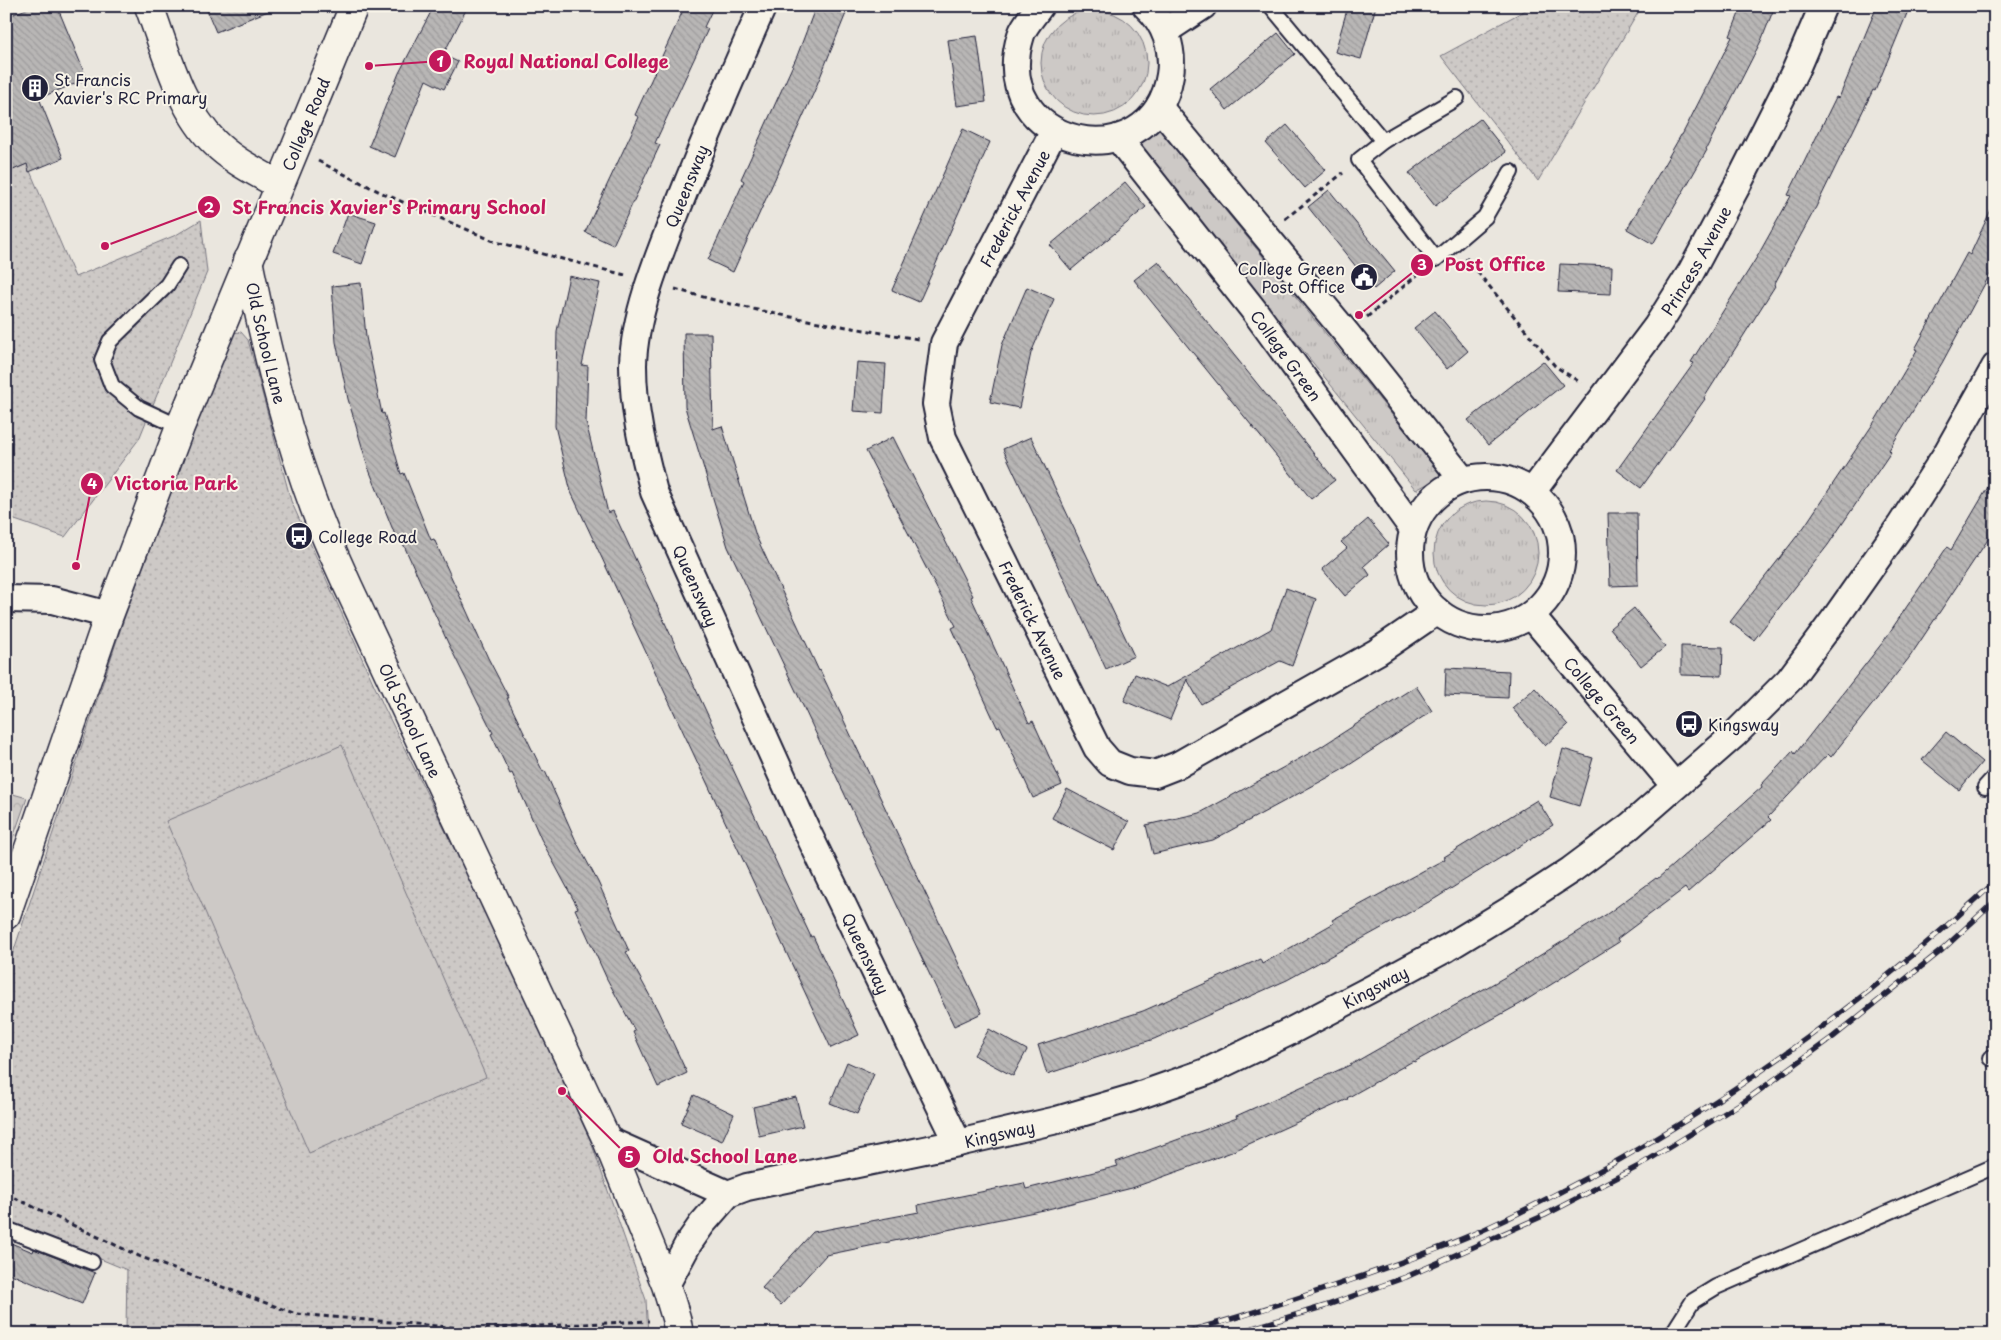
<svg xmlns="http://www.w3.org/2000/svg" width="2001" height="1340" font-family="'Playpen Sans',sans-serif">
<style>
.grass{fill:url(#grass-tufts);stroke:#787680}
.forest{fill:url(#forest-crowns);stroke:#787680}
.park{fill:url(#park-dots);stroke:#787680}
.pitch{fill:#cdc9c6;stroke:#787680}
.building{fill:url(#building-back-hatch);stroke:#22223b}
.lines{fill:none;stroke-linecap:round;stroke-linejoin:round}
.lane-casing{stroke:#22223b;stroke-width:18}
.street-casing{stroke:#22223b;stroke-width:30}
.secondary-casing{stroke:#22223b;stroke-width:31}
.path{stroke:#22223b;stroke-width:3;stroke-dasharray:5 4;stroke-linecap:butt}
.lane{stroke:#f7f3e8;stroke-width:14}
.street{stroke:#f7f3e8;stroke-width:26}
.secondary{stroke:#f7f3e8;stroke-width:28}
.rail-casing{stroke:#22223b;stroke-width:5.5}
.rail{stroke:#f7f3e8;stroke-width:4;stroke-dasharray:11;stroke-linecap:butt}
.labels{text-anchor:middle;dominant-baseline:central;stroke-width:4;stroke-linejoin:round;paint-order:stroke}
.poi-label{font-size:16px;fill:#22223b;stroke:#f7f3e8;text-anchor:start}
.street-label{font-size:16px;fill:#22223b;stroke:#f7f3e8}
.leader{fill:none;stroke:#c2185b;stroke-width:2}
.callout-dot{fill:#c2185b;stroke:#f7f3e8;stroke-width:2}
.mark-label{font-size:15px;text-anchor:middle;font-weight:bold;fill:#fff}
.callout-label{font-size:18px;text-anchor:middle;font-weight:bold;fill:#c2185b;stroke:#f7f3e8;stroke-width:4;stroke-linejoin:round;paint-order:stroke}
</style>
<defs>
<pattern id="grass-tufts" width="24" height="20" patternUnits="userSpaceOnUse" patternTransform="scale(1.25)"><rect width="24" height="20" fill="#cdc9c6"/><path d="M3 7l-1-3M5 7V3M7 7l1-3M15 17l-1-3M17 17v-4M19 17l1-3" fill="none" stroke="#b0acab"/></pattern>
<pattern id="forest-crowns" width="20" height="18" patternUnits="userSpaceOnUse" patternTransform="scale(1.25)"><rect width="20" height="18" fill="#cdc9c6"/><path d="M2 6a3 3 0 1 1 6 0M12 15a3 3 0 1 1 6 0" fill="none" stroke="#b0acab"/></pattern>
<pattern id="park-dots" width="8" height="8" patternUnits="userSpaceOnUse" patternTransform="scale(1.25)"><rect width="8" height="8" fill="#cdc9c6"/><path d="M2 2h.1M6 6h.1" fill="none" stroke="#b0acab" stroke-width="1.8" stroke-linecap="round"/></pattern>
<pattern id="building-back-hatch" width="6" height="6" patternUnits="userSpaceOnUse" patternTransform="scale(1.25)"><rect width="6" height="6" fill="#b8b6b5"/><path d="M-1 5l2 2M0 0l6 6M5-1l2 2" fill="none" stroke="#9e9c9d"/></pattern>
</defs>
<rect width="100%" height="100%" fill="#eae6de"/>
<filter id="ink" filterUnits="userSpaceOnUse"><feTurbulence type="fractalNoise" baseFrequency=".02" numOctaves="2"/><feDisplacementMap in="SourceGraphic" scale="10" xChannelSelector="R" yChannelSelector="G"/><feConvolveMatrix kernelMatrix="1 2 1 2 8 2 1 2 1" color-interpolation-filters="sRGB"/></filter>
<g filter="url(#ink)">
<g class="grass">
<circle cx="1094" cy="63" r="53"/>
<path d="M 1158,128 L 1442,476 L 1416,490 L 1266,305 L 1139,143 L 1148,138 Z"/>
<circle cx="1486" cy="553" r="52"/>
</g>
<path class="forest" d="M 6,792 L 27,798 L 6,858 Z"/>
<g class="park">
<path d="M 1533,6 L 1642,6 L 1538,181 L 1441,56 Z"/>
<path d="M 27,164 L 75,277 L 176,235 L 201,220 L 207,272 L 139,439 L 65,537 L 6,517 L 6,173 Z"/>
<path d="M 241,332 L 248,340 L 291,501 L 384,707 L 484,909 L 591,1142 L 646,1300 L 648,1334 L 164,1334 L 126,1330 L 127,1270 L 6,1220 L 6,974 L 124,619 L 230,333 Z"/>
</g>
<path class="pitch" d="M 342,745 L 486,1077 L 309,1153 L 166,821 Z"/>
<g class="building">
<path d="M 34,6 L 57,6 L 87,79 L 39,98 L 63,158 L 29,172 L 27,164 L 6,173 L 6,17 Z"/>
<path d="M 205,6 L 278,6 L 278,7 L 216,32 Z"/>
<path d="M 434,6 L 468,6 L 443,55 L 458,62 L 444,89 L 426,80 L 395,157 L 369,146 L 399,73 Z"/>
<path d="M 685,6 L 714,6 L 704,27 L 708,29 L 655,143 L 660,145 L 613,245 L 585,232 L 639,117 L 635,115 Z"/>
<path d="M 816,6 L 849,6 L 814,92 L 733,272 L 708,260 L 744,181 L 741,179 L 797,56 Z"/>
<path d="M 1348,6 L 1376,6 L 1361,59 L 1335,52 Z"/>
<path d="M 1742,6 L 1775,6 L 1761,41 L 1706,149 L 1707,150 L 1653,244 L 1627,229 L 1681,135 L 1682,135 L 1732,37 L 1730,36 Z"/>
<path d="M 1877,6 L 1910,6 L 1875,91 L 1873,90 L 1816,207 L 1774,285 L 1775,286 L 1704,398 L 1705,399 L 1641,488 L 1617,470 L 1694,363 L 1691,362 L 1757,257 L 1791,196 L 1788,195 L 1836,97 L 1839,98 Z"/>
<path d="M 1278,33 L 1295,54 L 1227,110 L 1210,89 Z"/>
<path d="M 977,36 L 986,102 L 957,106 L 948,40 Z"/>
<path d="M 1480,119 L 1506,152 L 1435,206 L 1409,173 Z"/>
<path d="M 1287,125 L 1326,170 L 1305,188 L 1266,143 Z"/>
<path d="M 963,129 L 990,142 L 919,302 L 892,290 Z"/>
<path d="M 1125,182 L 1146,207 L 1071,270 L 1050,245 Z"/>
<path d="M 1329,190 L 1395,271 L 1374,289 L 1308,207 Z"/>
<path d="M 1995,201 L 1995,265 L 1942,363 L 1889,450 L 1891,452 L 1828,545 L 1754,640 L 1730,622 L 1804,527 L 1875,421 L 1917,350 L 1915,349 L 1967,253 L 1970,255 Z"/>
<path d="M 348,213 L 376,222 L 362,264 L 333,254 Z"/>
<path d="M 1158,261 L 1335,480 L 1311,499 L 1134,280 Z"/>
<path d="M 1560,264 L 1612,266 L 1611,294 L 1558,292 Z"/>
<path d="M 569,276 L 600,283 L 582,365 L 588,366 L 586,422 L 608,513 L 613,511 L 811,937 L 813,936 L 859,1035 L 831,1048 L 571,492 L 555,426 L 557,331 Z"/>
<path d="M 361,283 L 366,337 L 382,414 L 384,413 L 401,474 L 404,473 L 431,540 L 434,539 L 488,658 L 509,698 L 507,698 L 543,772 L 545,771 L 576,841 L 598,882 L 629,951 L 626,952 L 657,1009 L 687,1073 L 658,1087 L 633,1032 L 635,1031 L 607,979 L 575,909 L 578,908 L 541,839 L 512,773 L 510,774 L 491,734 L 493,733 L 448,643 L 401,539 L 397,540 L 368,467 L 348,399 L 336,342 L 332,286 Z"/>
<path d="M 1027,287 L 1054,299 L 1031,353 L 1019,408 L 990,402 L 1002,345 Z"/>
<path d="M 1435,311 L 1468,351 L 1447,369 L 1414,328 Z"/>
<path d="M 684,333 L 711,333 L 713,429 L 722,426 L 756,536 L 819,671 L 820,670 L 982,1013 L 954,1026 L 728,547 L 685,407 Z"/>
<path d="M 1543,361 L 1563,385 L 1488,445 L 1468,420 Z"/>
<path d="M 857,362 L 886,364 L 883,413 L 853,411 Z"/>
<path d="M 893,437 L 973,596 L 971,597 L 1029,723 L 1033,721 L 1062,785 L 1033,798 L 1000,726 L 997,727 L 952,628 L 956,626 L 866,451 Z"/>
<path d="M 1031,437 L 1134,656 L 1106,669 L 1003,449 Z"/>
<path d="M 1995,475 L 1995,529 L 1909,658 L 1831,757 L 1828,754 L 1768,817 L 1771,820 L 1688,892 L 1685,888 L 1617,939 L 1619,942 L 1520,1004 L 1414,1062 L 1413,1061 L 1347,1098 L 1348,1099 L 1229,1153 L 1132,1188 L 1044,1210 L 826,1255 L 781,1305 L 762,1288 L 813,1232 L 919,1212 L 918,1205 L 1024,1183 L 1026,1189 L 1118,1166 L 1116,1162 L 1237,1118 L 1236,1116 L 1350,1065 L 1505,977 L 1607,914 L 1656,878 L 1657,879 L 1762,787 L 1761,785 L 1793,751 L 1795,754 L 1883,642 L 1947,547 L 1951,550 Z"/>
<path d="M 1608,513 L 1637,513 L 1638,585 L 1610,586 Z"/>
<path d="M 1368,519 L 1389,544 L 1364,566 L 1370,575 L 1345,596 L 1322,569 L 1347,548 L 1341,542 Z"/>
<path d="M 1286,588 L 1316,599 L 1292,666 L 1280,661 L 1201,704 L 1187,679 L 1170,720 L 1124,701 L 1135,674 L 1167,687 L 1271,629 Z"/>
<path d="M 1634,608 L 1665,647 L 1641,666 L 1610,628 Z"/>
<path d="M 1681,646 L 1723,647 L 1722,676 L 1681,675 Z"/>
<path d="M 1446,668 L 1509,671 L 1508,698 L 1445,695 Z"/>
<path d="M 1416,686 L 1432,711 L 1340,771 L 1213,840 L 1153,854 L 1146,825 L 1200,813 L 1319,748 Z"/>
<path d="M 1535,688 L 1568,725 L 1545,746 L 1512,708 Z"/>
<path d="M 1946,732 L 1982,762 L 1959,790 L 1922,760 Z"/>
<path d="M 1563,749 L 1593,758 L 1579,806 L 1550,797 Z"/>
<path d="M 1067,789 L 1129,822 L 1114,850 L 1052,818 Z"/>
<path d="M 1537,800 L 1553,825 L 1436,898 L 1287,980 L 1154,1039 L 1047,1074 L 1038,1045 L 1143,1011 L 1260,959 L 1262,964 L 1334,923 L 1332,920 L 1445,859 L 1444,857 Z"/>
<path d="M 989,1029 L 1027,1050 L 1013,1076 L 974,1055 Z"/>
<path d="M 847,1062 L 874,1074 L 857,1114 L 830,1103 Z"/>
<path d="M 694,1095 L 734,1114 L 722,1141 L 681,1123 Z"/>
<path d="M 796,1097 L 803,1126 L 759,1136 L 753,1107 Z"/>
<path d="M 6,1241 L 33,1252 L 34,1249 L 95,1273 L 82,1304 L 6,1272 Z"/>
</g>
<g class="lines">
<g class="lane-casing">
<g id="lane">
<path d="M 1271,6 L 1383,141 L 1359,160 L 1436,259 L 1485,217 L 1511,172"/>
<path d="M 1383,141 L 1457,98"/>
<path d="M 179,266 L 167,285 L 110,341 L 102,360 L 112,386 L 139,408 L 180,427"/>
<path d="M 1985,787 L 1995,776"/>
<path d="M 1990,1058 L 1995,1056"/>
<path d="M 6,1229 L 92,1262"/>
<path d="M 1672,1334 L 1693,1301 L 1716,1287 L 1995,1166"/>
</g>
</g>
<g class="street-casing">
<g id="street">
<path id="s1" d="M 763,6 C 734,71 706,136 680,202 C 661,250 634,313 633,365 C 633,409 643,450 654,492 L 806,829 L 958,1143"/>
<path d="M 1040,6 C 1034,15 1024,25 1021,35 C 985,148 1153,184 1170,75 C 1174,49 1165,23 1146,6"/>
<path d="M 1165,31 L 1203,6"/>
<path d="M 1159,107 L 1347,334 L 1463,480"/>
<path id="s2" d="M 1054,131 L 944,343 L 936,404 L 943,438 L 1097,748 L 1110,763 L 1130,771 L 1155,774 L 1178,765 L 1377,652 L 1437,611"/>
<path id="s3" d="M 1118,138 L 1256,313 L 1413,529"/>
<circle cx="1486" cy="553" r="76"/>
<path id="s4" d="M 1532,492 L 1657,326 L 1691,272 L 1738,184 L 1796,69 L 1823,6"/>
<path d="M 6,599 L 52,600 L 109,615"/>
<path id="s5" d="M 1531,615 L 1675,786"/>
<path d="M 607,1140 L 728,1194"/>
<path id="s6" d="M 666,1285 L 688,1244 L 702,1224 L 728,1194 L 747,1187 L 958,1143 L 1057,1120 L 1132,1098 L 1206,1072 L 1287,1033 L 1373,988 L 1447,948 L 1513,908 L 1571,870 L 1630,826 L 1734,735 L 1789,680 L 1836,617 L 1900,526 L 1945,456 L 1995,367"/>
</g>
</g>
<g class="secondary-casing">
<g id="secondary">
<path d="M 149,6 C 166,51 180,109 215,143 C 233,161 257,172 279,185"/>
<path id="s7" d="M 248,260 C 266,350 288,441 322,527 C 330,547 339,566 348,586 L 607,1140 L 666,1285 L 676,1318 L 679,1334"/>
<path id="s8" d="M 6,915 L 109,615 L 180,427 L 354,6"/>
</g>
</g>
<g class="path">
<path d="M 318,161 L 382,193 L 496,242 L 625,275"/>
<path d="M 1285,219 L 1343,173"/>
<path d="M 1466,258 L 1555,366 L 1581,383"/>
<path d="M 675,289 C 755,313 836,325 918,339"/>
<path d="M 1367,317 L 1422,271"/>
<path d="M 6,1194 L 141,1257 L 296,1314 L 473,1329 L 649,1321"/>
</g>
<use href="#lane" class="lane"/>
<use href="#street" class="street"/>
<use href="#secondary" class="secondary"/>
<g class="rail-casing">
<g id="rail">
<path d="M 1177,1334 C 1237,1319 1296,1299 1354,1279 C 1399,1263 1444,1248 1487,1228 C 1674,1141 1844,1023 1995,882"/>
<path d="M 1233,1334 L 1325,1306 L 1406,1277 L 1545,1215 L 1637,1167 L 1746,1100 L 1833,1037 L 1942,950 L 1995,901"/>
</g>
</g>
<use href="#rail" class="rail"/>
</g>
</g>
<defs>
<g id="building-disc" transform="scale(1.4375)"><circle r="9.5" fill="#22223b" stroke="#f7f3e8"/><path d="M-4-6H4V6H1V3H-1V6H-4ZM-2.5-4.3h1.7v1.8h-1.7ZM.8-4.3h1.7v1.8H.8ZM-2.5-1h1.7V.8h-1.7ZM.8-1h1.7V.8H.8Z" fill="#fff"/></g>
<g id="civic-disc" transform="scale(1.4375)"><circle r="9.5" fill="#22223b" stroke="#f7f3e8"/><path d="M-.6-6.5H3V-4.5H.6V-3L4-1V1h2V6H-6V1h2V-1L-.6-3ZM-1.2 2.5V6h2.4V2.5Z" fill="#fff"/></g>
<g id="bus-disc" transform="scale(1.4375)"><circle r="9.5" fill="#22223b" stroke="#f7f3e8"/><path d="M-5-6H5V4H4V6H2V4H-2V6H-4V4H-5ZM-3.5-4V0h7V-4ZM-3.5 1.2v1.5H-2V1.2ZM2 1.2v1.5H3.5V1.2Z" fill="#fff"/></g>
</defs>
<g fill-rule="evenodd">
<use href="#building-disc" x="35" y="88"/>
<use href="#civic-disc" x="1364" y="277"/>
<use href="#bus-disc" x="299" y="536"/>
<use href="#bus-disc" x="1689" y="724"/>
</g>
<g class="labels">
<g class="poi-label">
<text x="54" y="79">St Francis<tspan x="54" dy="18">Xavier's RC Primary</tspan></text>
<text x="1345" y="268" text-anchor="end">College Green<tspan x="1345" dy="18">Post Office</tspan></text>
<text x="318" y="536">College Road</text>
<text x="1708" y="724">Kingsway</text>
</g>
<g class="street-label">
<text stroke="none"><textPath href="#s8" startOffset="846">College Road</textPath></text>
<text transform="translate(686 186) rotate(-68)">Queensway</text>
<text transform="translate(1014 208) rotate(-62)">Frederick Avenue</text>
<text stroke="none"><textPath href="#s4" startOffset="284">Princess Avenue</textPath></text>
<text stroke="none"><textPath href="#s7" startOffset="85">Old School Lane</textPath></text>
<text stroke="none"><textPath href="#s3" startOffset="275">College Green</textPath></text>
<text stroke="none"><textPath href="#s1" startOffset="615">Queensway</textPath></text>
<text stroke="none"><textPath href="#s2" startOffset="538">Frederick Avenue</textPath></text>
<text stroke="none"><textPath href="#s5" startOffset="111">College Green</textPath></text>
<text stroke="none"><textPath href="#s7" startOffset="490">Old School Lane</textPath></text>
<text stroke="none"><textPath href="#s1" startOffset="1020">Queensway</textPath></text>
<text stroke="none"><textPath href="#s6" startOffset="794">Kingsway</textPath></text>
<text stroke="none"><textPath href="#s6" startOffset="389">Kingsway</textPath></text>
</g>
</g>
<path class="leader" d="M369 66L440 61M105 246L209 207M1359 315L1422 265M76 566L92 484M562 1091L629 1157"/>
<g class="callout-dot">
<circle cx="369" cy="66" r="5"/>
<circle cx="105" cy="246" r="5"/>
<circle cx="1359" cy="315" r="5"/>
<circle cx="76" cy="566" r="5"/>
<circle cx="562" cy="1091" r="5"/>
<circle cx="440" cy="61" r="12"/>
<circle cx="209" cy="207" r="12"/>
<circle cx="1422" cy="265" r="12"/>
<circle cx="92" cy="484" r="12"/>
<circle cx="629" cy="1157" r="12"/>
</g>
<g class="mark-label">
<text x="440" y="67">1</text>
<text x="209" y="213">2</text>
<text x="1422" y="270">3</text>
<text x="92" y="489">4</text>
<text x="629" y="1162">5</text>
</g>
<g class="callout-label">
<text x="566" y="68">Royal National College</text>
<text x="389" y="214">St Francis Xavier's Primary School</text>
<text x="1495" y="271">Post Office</text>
<text x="176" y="490">Victoria Park</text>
<text x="725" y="1163">Old School Lane</text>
</g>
<rect width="2001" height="1340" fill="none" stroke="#f7f3e8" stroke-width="25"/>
<rect x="12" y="12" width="1976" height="1315" fill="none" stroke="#22223b" stroke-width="2" filter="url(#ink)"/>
</svg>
